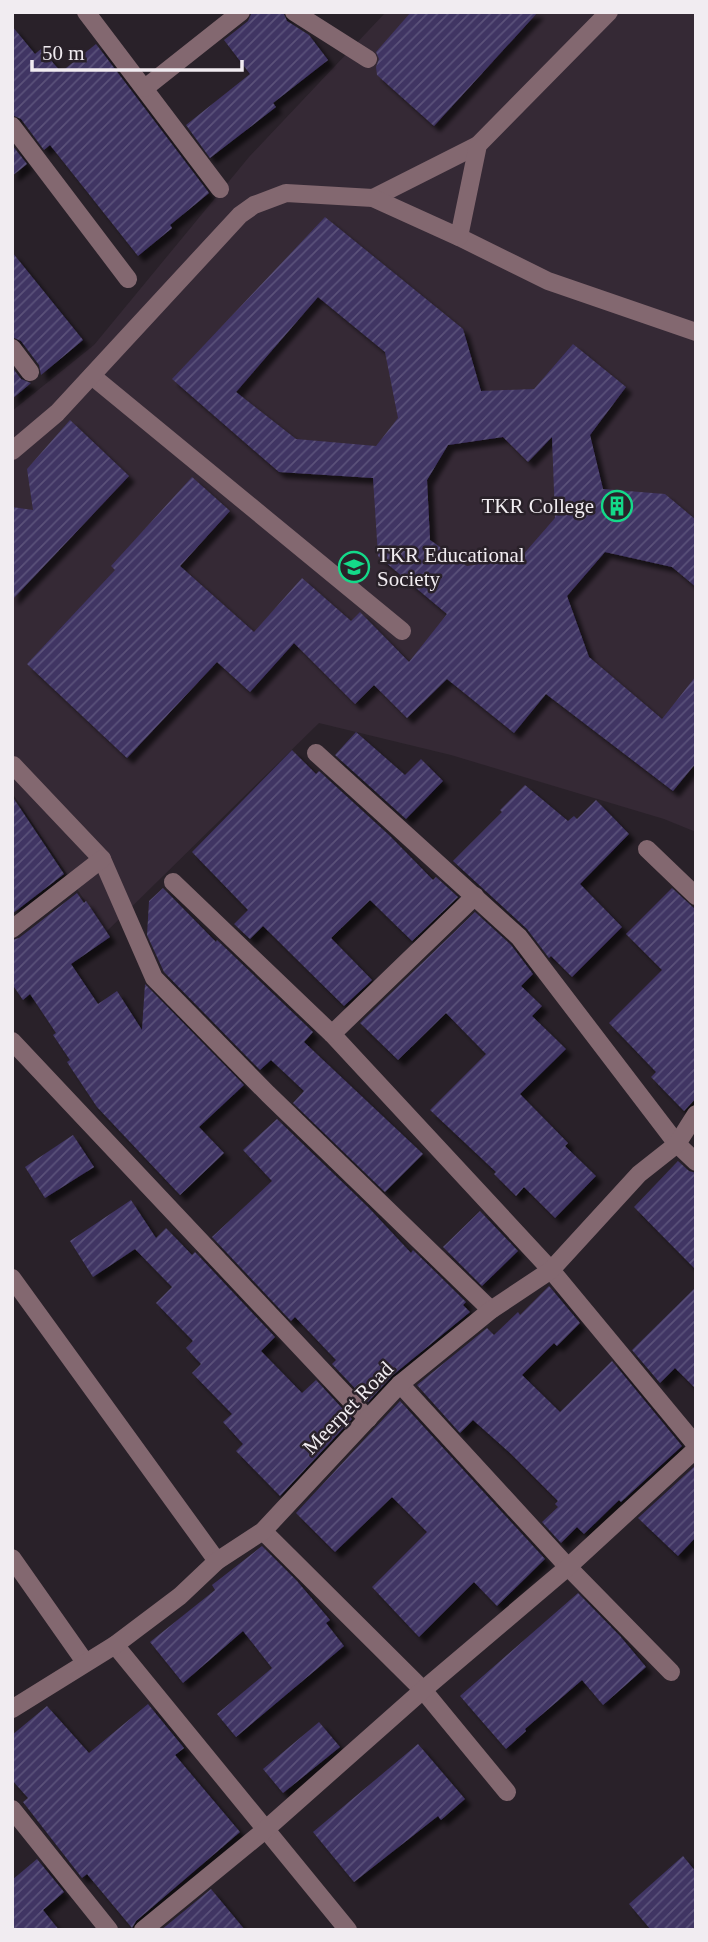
<svg xmlns="http://www.w3.org/2000/svg" width="708" height="1942" font-family="Georgia,serif">
<style>
.built{fill:#352935}
.building{fill:url(#building-hatch);fill-rule:evenodd;filter:url(#shadow)}
.lines{fill:none;stroke-linecap:round;stroke-linejoin:round}
.minor{stroke:#836870;stroke-width:18}
.labels{text-anchor:middle;dominant-baseline:central;stroke-width:5;stroke-linejoin:round;paint-order:stroke}
.poi-label{font-size:21px;fill:#f1ecf1;stroke:#292129;text-anchor:end}
.street-label{font-size:21px;fill:#f1ecf1;stroke:#292129}
</style>
<defs>
<pattern id="building-hatch" width="6" height="6" patternUnits="userSpaceOnUse" patternTransform="scale(1.75)"><rect width="6" height="6" fill="#3f3463"/><path d="M-1 1l2-2M0 6l6-6M5 7l2-2" fill="none" stroke="#5b527a"/></pattern>
<filter id="shadow"><feDropShadow dx="6" dy="6" stdDeviation="2" flood-color="#0009"/></filter>
</defs>
<rect width="100%" height="100%" fill="#292129"/>
<path class="built" d="M 386,12 L 696,12 L 696,832 L 664,819 L 451,755 L 319,723 L 106,932 L 12,793 L 12,411 L 94,345 L 249,157 Z"/>
<g class="building">
<path d="M 252,12 L 283,12 L 287,21 L 309,35 L 328,60 L 273,103 L 276,107 L 210,158 L 186,125 L 250,74 L 224,40 L 248,21 Z"/>
<path d="M 411,12 L 538,12 L 434,126 L 377,75 L 376,67 L 379,59 L 376,52 Z"/>
<path d="M 12,26 L 35,54 L 41,49 L 61,72 L 96,44 L 209,193 L 170,225 L 172,228 L 138,256 L 50,145 L 44,150 L 21,119 L 12,115 Z"/>
<path d="M 12,145 L 27,164 L 12,176 Z"/>
<path d="M 325,217 L 463,329 L 481,391 L 534,389 L 573,344 L 626,387 L 590,435 L 603,489 L 665,494 L 696,520 L 696,587 L 672,567 L 605,552 L 567,596 L 589,657 L 662,719 L 696,676 L 696,763 L 673,791 L 546,694 L 514,733 L 447,679 L 407,718 L 374,685 L 355,704 L 294,643 L 250,692 L 217,662 L 127,758 L 27,664 L 115,570 L 111,566 L 192,477 L 230,511 L 180,566 L 254,632 L 302,578 L 351,621 L 360,612 L 409,662 L 447,614 L 378,556 L 373,478 L 279,472 L 172,379 ZM 318,297 L 385,352 L 398,418 L 376,446 L 296,439 L 236,392 ZM 503,437 L 528,462 L 552,437 L 555,518 L 521,557 L 467,566 L 430,540 L 427,480 L 448,445 Z"/>
<path d="M 12,252 L 83,340 L 41,375 L 39,365 L 21,341 L 12,337 Z"/>
<path d="M 12,367 L 21,379 L 31,383 L 12,399 Z"/>
<path d="M 70,420 L 129,476 L 12,600 L 12,507 L 33,510 L 27,469 Z"/>
<path d="M 356,732 L 405,775 L 421,759 L 443,781 L 406,819 L 335,755 Z"/>
<path d="M 292,750 L 316,774 L 319,771 L 390,836 L 433,880 L 436,877 L 458,897 L 412,941 L 370,900 L 331,938 L 372,980 L 344,1006 L 263,926 L 250,939 L 234,924 L 248,910 L 192,852 Z"/>
<path d="M 525,785 L 568,821 L 574,816 L 577,819 L 596,800 L 629,834 L 580,884 L 622,927 L 572,977 L 551,956 L 549,958 L 527,929 L 453,861 L 502,812 L 500,810 Z"/>
<path d="M 12,796 L 64,874 L 12,914 Z"/>
<path d="M 163,888 L 216,942 L 217,940 L 313,1032 L 304,1042 L 423,1154 L 385,1192 L 293,1103 L 304,1091 L 271,1060 L 260,1070 L 164,972 L 147,935 L 149,901 Z"/>
<path d="M 672,888 L 696,910 L 696,1098 L 684,1111 L 651,1077 L 656,1072 L 609,1023 L 662,970 L 626,934 Z"/>
<path d="M 77,893 L 84,903 L 86,901 L 110,937 L 71,964 L 98,1004 L 117,991 L 142,1030 L 145,984 L 244,1085 L 199,1127 L 224,1153 L 180,1195 L 97,1107 L 67,1062 L 70,1060 L 53,1035 L 56,1033 L 30,994 L 23,1000 L 12,984 L 12,940 L 19,938 Z"/>
<path d="M 475,912 L 511,945 L 533,974 L 521,986 L 542,1006 L 532,1016 L 566,1049 L 520,1094 L 568,1143 L 565,1146 L 596,1176 L 555,1218 L 524,1187 L 516,1196 L 494,1174 L 496,1172 L 430,1110 L 486,1054 L 446,1013 L 398,1060 L 360,1023 Z"/>
<path d="M 277,1119 L 369,1208 L 411,1253 L 413,1250 L 466,1302 L 463,1305 L 470,1312 L 393,1375 L 368,1402 L 332,1364 L 336,1360 L 295,1317 L 291,1321 L 212,1237 L 272,1181 L 243,1150 Z"/>
<path d="M 73,1135 L 94,1167 L 45,1198 L 25,1167 Z"/>
<path d="M 678,1161 L 689,1171 L 696,1173 L 696,1270 L 634,1207 Z"/>
<path d="M 131,1200 L 156,1238 L 166,1228 L 192,1255 L 195,1252 L 275,1337 L 261,1351 L 302,1393 L 316,1380 L 352,1419 L 280,1496 L 236,1451 L 243,1444 L 223,1422 L 232,1414 L 192,1373 L 201,1364 L 186,1348 L 193,1341 L 156,1303 L 172,1287 L 135,1249 L 93,1277 L 70,1241 Z"/>
<path d="M 480,1211 L 518,1251 L 482,1286 L 443,1247 Z"/>
<path d="M 549,1286 L 580,1323 L 557,1346 L 554,1343 L 522,1375 L 560,1412 L 612,1361 L 682,1446 L 621,1502 L 619,1500 L 584,1534 L 577,1527 L 561,1543 L 542,1522 L 558,1507 L 555,1504 L 558,1501 L 510,1453 L 473,1420 L 460,1433 L 417,1385 L 487,1328 L 494,1335 L 518,1312 L 520,1315 Z"/>
<path d="M 696,1287 L 696,1389 L 675,1368 L 660,1383 L 632,1350 Z"/>
<path d="M 400,1401 L 545,1559 L 497,1606 L 474,1582 L 419,1637 L 372,1587 L 427,1532 L 392,1497 L 335,1552 L 296,1513 Z"/>
<path d="M 696,1465 L 696,1537 L 678,1556 L 638,1518 Z"/>
<path d="M 262,1546 L 297,1581 L 330,1620 L 326,1623 L 344,1646 L 236,1737 L 217,1714 L 272,1668 L 243,1631 L 183,1683 L 150,1642 L 215,1590 L 212,1585 Z"/>
<path d="M 578,1593 L 620,1636 L 646,1667 L 603,1705 L 582,1680 L 525,1729 L 526,1731 L 506,1749 L 460,1696 Z"/>
<path d="M 148,1704 L 184,1748 L 175,1755 L 240,1832 L 136,1921 L 132,1928 L 87,1874 L 82,1878 L 23,1802 L 28,1798 L 12,1780 L 12,1735 L 47,1706 L 89,1753 Z"/>
<path d="M 319,1722 L 340,1747 L 283,1793 L 263,1769 Z"/>
<path d="M 418,1744 L 465,1799 L 441,1820 L 438,1816 L 354,1882 L 313,1832 Z"/>
<path d="M 683,1856 L 696,1872 L 696,1930 L 651,1930 L 629,1904 Z"/>
<path d="M 37,1859 L 64,1892 L 43,1910 L 59,1930 L 12,1930 L 12,1880 Z"/>
<path d="M 211,1889 L 245,1930 L 161,1930 Z"/>
</g>
<g class="lines">
<g class="minor">
<path d="M 86,12 L 220,189"/>
<path d="M 294,12 L 368,59"/>
<path d="M 145,88 L 241,12"/>
<path d="M 12,126 L 128,279"/>
<path d="M 373,198 L 478,145"/>
<path d="M 459,237 L 548,281 L 696,332"/>
<path d="M 12,348 L 30,372"/>
<path d="M 92,376 L 402,631"/>
<path d="M 12,451 L 57,413 L 240,215 L 254,205 L 286,193 L 373,198 L 459,237 L 478,145 L 609,12"/>
<path d="M 316,753 L 519,937 L 677,1144 L 696,1162"/>
<path d="M 13,765 L 102,859 L 154,978 L 268,1094 L 491,1310"/>
<path d="M 647,849 L 696,896"/>
<path d="M 173,882 L 332,1034 L 551,1270 L 696,1445"/>
<path d="M 12,929 L 102,859"/>
<path d="M 332,1034 L 475,896"/>
<path d="M 12,1041 L 368,1419"/>
<path d="M 12,1278 L 217,1561"/>
<path d="M 400,1384 L 568,1567 L 671,1672"/>
<path d="M 263,1531 L 423,1690 L 507,1792"/>
<path d="M 12,1558 L 85,1662"/>
<path d="M 115,1645 L 348,1930"/>
<path d="M 12,1709 L 115,1645 L 180,1596 L 217,1561 L 263,1531 L 400,1384 L 491,1310 L 551,1270 L 639,1174 L 677,1144 L 696,1114"/>
<path d="M 12,1809 L 109,1930"/>
<path d="M 143,1930 L 265,1830 L 423,1690 L 568,1567 L 696,1449"/>
</g>
</g>
<defs>
<g id="building-ring" transform="scale(1.575)"><circle r="9.5" fill="#292129" stroke="#14d989" stroke-width="1.5"/><path d="M-4-6H4V6H1V3H-1V6H-4ZM-2.5-4.3h1.7v1.8h-1.7ZM.8-4.3h1.7v1.8H.8ZM-2.5-1h1.7V.8h-1.7ZM.8-1h1.7V.8H.8Z" fill="#14d989"/></g>
<g id="university-ring" transform="scale(1.575)"><circle r="9.5" fill="#292129" stroke="#14d989" stroke-width="1.5"/><path d="M0-5L7-2L0 1L-7-2ZM-4 1L0 2.5L4 1V4Q0 6-4 4Z" fill="#14d989"/></g>
</defs>
<g fill-rule="evenodd">
<use href="#building-ring" x="617" y="506"/>
<use href="#university-ring" x="354" y="567"/>
</g>
<g class="labels">
<g class="poi-label">
<text x="594" y="506">TKR College</text>
<text x="377" y="555" text-anchor="start">TKR Educational<tspan x="377" dy="24">Society</tspan></text>
</g>
<g class="street-label">
<text transform="translate(348 1408) rotate(-46)">Meerpet Road</text>
</g>
</g>
<rect width="708" height="1942" fill="none" stroke="#f1ecf1" stroke-width="28"/>
<path d="M32 60v10h210v-10" fill="none" stroke="#f1ecf1" stroke-width="3.5"/>
<text x="42" y="60" font-size="21" fill="#f1ecf1" stroke="#292129" stroke-width="5" paint-order="stroke">50 m</text>
</svg>
